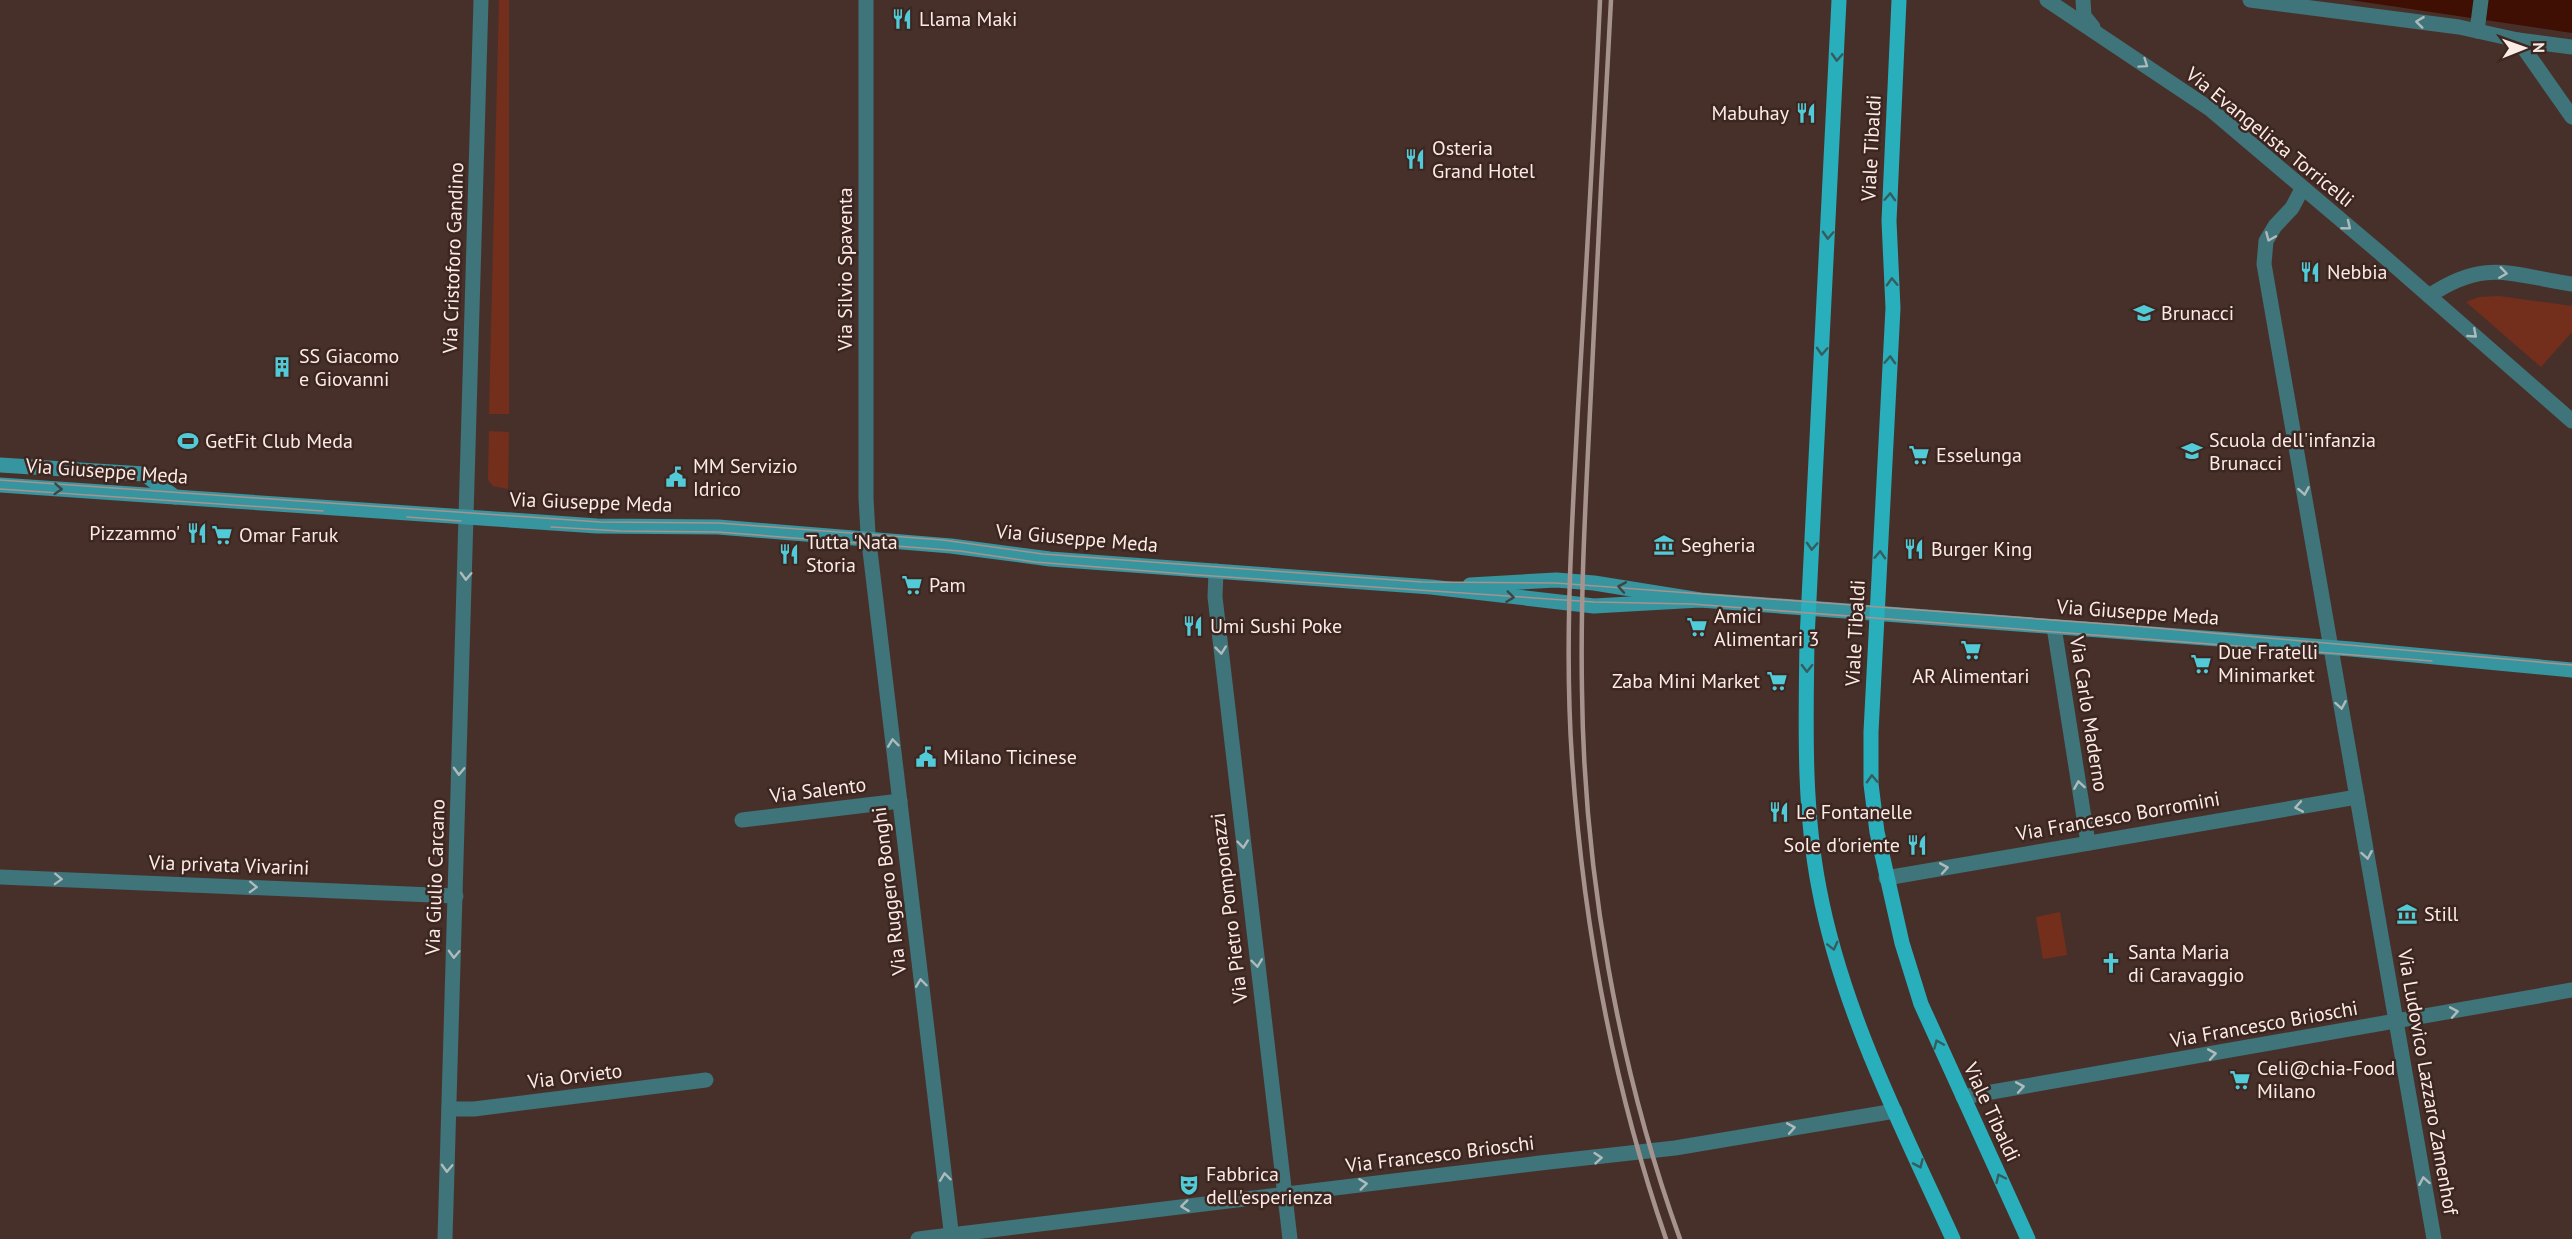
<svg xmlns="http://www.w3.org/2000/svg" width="2572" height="1239" font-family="'PT Sans',sans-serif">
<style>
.green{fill:#732f1c}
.water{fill:#3f0f04}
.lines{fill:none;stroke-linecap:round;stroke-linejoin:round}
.street{stroke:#3e747a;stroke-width:15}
.secondary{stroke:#37959f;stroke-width:15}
.primary{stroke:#29afbc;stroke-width:15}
.tram{stroke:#a7938e;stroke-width:1.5}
.rail{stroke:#a7938e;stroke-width:4.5}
.oneway{stroke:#afbbbb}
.oneway2{stroke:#355d5e}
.oneway3{stroke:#3b4746}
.labels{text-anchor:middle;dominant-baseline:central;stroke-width:5;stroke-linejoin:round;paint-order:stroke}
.poi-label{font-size:20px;fill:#fbebe7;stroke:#3d2620;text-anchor:start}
.street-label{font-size:20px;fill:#fbebe7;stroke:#3d2620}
</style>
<rect width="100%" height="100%" fill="#48302a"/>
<g class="green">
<path d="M 499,0 L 509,0 L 509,414 L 489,414 Z"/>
<path d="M 2499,296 L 2572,306 L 2572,332 L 2541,367 L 2466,302 L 2479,297 Z"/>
<path d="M 489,431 L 509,432 L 508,489 L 493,486 L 488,480 Z"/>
<path d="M 2060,912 L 2067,955 L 2043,959 L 2036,917 Z"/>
</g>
<path class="water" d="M 2350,0 L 2572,0 L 2572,33 Z"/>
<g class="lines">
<g class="street">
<path d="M 866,0 L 866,498 L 868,534 L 952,1239"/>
<path d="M 2047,0 L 2210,109 L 2380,253 L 2572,421"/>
<path d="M 2083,0 L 2084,16 L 2093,27"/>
<path d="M 2250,0 L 2459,27 L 2518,40 L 2572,47"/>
<path d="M 2477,31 L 2481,0"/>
<path d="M 2518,40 L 2572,117"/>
<path d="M 2302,189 L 2292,208 L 2275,226 L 2266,241 L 2264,264 L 2434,1239"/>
<path d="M 2429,296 C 2485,258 2511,275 2572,284"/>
<path d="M 1216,571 L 1215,597 L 1290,1239"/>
<path d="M 2054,627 L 2088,843"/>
<path d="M 742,820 L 900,801"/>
<path d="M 0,877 L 456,896"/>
<path d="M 1886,878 L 2357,797"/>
<path d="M 1963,1097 L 2572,990"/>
<path d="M 449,1109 L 474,1109 L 706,1080"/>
<path d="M 445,1239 L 481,0"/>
<path d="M 918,1239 L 1540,1163 L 1675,1148 L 1895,1111"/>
</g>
<g class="secondary">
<path d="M 0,465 L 144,474 L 175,497"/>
<path d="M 0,485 L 597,526 L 718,527 L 951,546 L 1050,559 L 1431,587 L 1594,606 L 1700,600"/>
<path d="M 1470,585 L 1556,580 L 1594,583 L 1700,600 L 2351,649 L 2572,670"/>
</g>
<g class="primary">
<path d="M 1839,0 L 1807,639 C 1806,722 1803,805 1819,888 C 1842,1011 1901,1125 1953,1239"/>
<path d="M 1899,0 L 1889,221 L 1893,308 L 1871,732 L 1871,784 L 1877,832 L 1902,943 L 1921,1004 L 2028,1239"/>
</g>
<g class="tram">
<path d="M 0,480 L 600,522 L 719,523 L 943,540 L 1043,554 L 1422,582 L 1556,583 L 2134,626 L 2572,665"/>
<path d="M 0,489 L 323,511"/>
<path d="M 407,517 L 461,521"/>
<path d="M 551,527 L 621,531 L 718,532 L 960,551 L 1035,562 L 1198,575 L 1594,602 L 1692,604 L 2432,661"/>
</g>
<g class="rail">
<path d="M 1600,0 C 1594,136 1586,272 1578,408 C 1572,525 1564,642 1572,759 C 1583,922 1613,1085 1666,1239"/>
<path d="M 1611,0 C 1604,123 1598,247 1592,370 C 1587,477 1580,584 1582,691 C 1584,873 1618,1067 1680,1239"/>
</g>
</g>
<defs><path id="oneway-chevron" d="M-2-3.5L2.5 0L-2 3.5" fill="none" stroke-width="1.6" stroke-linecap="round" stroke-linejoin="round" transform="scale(1.5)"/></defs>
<g class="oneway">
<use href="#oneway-chevron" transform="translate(2420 22) rotate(-173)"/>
<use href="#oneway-chevron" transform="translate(2144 64) rotate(35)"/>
<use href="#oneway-chevron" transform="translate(2347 226) rotate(39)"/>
<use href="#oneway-chevron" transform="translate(2270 237) rotate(113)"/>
<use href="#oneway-chevron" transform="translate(2503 273) rotate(8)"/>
<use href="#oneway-chevron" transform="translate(2473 334) rotate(41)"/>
<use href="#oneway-chevron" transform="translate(2304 491) rotate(80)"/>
<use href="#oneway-chevron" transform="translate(466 576) rotate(92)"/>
<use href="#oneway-chevron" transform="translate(1221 650) rotate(84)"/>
<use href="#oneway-chevron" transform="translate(2341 705) rotate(80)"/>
<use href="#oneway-chevron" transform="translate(893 743) rotate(-97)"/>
<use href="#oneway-chevron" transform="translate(459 771) rotate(92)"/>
<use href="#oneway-chevron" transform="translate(2079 785) rotate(-99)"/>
<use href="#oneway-chevron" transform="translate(2299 807) rotate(170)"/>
<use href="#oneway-chevron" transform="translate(1243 844) rotate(84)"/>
<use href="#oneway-chevron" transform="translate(2367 855) rotate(80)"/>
<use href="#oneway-chevron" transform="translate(1944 868) rotate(-10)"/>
<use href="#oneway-chevron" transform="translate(58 879) rotate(2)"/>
<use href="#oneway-chevron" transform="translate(253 887) rotate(2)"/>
<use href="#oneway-chevron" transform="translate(454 954) rotate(92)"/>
<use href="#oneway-chevron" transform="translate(1257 963) rotate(83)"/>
<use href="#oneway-chevron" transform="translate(921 983) rotate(-97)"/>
<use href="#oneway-chevron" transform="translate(2454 1012) rotate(-10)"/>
<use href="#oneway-chevron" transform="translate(2212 1054) rotate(-10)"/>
<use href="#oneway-chevron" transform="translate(2020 1087) rotate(-10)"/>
<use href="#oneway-chevron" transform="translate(1791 1128) rotate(-10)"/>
<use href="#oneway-chevron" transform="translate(1598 1158) rotate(-5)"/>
<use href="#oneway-chevron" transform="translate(447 1168) rotate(92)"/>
<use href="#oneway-chevron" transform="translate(945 1177) rotate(-97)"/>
<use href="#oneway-chevron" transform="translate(2424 1181) rotate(-100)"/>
<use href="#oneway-chevron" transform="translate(1363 1184) rotate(-7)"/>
<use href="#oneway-chevron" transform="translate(1185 1206) rotate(173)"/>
</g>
<g class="oneway2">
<use href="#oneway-chevron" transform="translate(1837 57) rotate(93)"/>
<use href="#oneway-chevron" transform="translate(1890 197) rotate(-87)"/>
<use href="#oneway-chevron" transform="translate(1828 235) rotate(93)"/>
<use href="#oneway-chevron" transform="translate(1892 282) rotate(-92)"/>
<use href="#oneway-chevron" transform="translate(1822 351) rotate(93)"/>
<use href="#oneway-chevron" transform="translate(1890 360) rotate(-87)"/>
<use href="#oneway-chevron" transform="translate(1812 546) rotate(93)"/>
<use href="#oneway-chevron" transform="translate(1880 555) rotate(-87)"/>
<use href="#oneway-chevron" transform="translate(1807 668) rotate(91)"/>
<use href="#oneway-chevron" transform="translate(1872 779) rotate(-92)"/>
<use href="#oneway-chevron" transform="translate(1833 946) rotate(76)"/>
<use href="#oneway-chevron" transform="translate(1938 1044) rotate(-113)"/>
<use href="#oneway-chevron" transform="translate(1919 1164) rotate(66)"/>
<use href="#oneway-chevron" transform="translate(2000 1178) rotate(-115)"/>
</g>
<g class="oneway3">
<use href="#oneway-chevron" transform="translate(58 489) rotate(4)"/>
<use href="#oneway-chevron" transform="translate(1622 587) rotate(-170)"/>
<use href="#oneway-chevron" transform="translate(1510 597) rotate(7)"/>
</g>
<defs>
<g id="restaurant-bare" transform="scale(1.62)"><path d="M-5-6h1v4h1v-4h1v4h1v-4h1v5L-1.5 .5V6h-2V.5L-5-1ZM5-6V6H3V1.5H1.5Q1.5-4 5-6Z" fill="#52cbd8" stroke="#3d2620" stroke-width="2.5" paint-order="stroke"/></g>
<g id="school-bare" transform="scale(1.62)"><path d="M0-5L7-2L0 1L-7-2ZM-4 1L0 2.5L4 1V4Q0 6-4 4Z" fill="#52cbd8" stroke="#3d2620" stroke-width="2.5" paint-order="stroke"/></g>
<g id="building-bare" transform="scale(1.62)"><path d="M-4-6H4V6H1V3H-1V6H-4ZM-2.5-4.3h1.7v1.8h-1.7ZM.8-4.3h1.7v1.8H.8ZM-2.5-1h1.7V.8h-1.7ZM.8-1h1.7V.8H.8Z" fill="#52cbd8" stroke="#3d2620" stroke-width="2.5" paint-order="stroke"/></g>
<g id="stadium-bare" transform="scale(1.62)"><path d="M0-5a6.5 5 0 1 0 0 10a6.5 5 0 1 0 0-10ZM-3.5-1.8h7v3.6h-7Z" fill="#52cbd8" stroke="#3d2620" stroke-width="2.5" paint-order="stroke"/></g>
<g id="supermarket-bare" transform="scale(1.62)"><path d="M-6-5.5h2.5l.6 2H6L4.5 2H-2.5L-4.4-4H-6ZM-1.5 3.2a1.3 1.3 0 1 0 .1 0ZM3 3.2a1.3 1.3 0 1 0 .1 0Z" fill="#52cbd8" stroke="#3d2620" stroke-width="2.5" paint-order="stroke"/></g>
<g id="civic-bare" transform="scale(1.62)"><path d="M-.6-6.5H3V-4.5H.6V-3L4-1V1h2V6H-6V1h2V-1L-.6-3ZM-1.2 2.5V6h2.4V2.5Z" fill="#52cbd8" stroke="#3d2620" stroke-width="2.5" paint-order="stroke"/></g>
<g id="museum-bare" transform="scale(1.62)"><path d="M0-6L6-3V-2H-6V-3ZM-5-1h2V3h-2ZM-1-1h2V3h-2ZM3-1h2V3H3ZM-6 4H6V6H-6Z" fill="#52cbd8" stroke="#3d2620" stroke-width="2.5" paint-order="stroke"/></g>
<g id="church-bare" transform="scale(1.62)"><path d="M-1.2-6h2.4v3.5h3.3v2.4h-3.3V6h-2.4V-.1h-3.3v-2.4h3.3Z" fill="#52cbd8" stroke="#3d2620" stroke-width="2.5" paint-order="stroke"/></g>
<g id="theatre-bare" transform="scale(1.62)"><path d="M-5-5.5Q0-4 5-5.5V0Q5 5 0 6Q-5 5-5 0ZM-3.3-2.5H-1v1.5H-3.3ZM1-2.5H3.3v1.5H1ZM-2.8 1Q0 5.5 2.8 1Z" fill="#52cbd8" stroke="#3d2620" stroke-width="2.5" paint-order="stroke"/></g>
</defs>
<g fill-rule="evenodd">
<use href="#restaurant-bare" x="902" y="19"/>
<use href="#restaurant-bare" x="1806" y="113"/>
<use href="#restaurant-bare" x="1415" y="159"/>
<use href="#restaurant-bare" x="2310" y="272"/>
<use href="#school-bare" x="2144" y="313"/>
<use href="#building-bare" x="282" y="367"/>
<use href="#stadium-bare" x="188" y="441"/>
<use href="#school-bare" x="2192" y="451"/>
<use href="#supermarket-bare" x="1919" y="455"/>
<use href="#civic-bare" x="676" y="477"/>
<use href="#restaurant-bare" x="197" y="533"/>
<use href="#supermarket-bare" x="222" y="535"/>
<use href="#museum-bare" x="1664" y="545"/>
<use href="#restaurant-bare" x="1914" y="549"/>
<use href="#restaurant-bare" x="789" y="554"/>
<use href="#supermarket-bare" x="912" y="585"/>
<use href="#restaurant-bare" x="1193" y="626"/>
<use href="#supermarket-bare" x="1697" y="627"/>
<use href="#supermarket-bare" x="1971" y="650"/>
<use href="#supermarket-bare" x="2201" y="664"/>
<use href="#supermarket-bare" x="1777" y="681"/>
<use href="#civic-bare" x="926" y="757"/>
<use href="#restaurant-bare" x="1779" y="812"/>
<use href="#restaurant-bare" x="1917" y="845"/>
<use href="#museum-bare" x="2407" y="914"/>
<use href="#church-bare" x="2111" y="963"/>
<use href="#supermarket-bare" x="2240" y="1080"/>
<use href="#theatre-bare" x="1189" y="1185"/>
</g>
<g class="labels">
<g class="poi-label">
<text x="919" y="19">Llama Maki</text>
<text x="1789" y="113" text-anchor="end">Mabuhay</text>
<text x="1432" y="148">Osteria<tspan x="1432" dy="23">Grand Hotel</tspan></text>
<text x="2327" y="272">Nebbia</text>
<text x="2161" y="313">Brunacci</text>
<text x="299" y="356">SS Giacomo<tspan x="299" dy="23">e Giovanni</tspan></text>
<text x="2209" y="440">Scuola dell'infanzia<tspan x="2209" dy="23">Brunacci</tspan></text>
<text x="205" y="441">GetFit Club Meda</text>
<text x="1936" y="455">Esselunga</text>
<text x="693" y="466">MM Servizio<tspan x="693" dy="23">Idrico</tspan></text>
<text x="180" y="533" text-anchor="end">Pizzammo'</text>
<text x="239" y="535">Omar Faruk</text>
<text x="806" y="542">Tutta 'Nata<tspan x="806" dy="23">Storia</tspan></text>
<text x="1681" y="545">Segheria</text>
<text x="1931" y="549">Burger King</text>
<text x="929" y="585">Pam</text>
<text x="1714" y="616">Amici<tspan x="1714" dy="23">Alimentari 3</tspan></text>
<text x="1210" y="626">Umi Sushi Poke</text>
<text x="2218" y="652">Due Fratelli<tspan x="2218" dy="23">Minimarket</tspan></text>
<text x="1971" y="676" text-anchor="middle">AR Alimentari</text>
<text x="1760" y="681" text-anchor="end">Zaba Mini Market</text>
<text x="943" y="757">Milano Ticinese</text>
<text x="1796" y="812">Le Fontanelle</text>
<text x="1900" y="845" text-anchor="end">Sole d'oriente</text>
<text x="2424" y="914">Still</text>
<text x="2128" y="952">Santa Maria<tspan x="2128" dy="23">di Caravaggio</tspan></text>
<text x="2257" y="1068">Celi@chia-Food<tspan x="2257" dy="23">Milano</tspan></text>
<text x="1206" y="1174">Fabbrica<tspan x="1206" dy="23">dell'esperienza</tspan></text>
</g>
<g class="street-label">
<text transform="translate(2270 137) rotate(39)">Via Evangelista Torricelli</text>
<text transform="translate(1871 148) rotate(-87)">Viale Tibaldi</text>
<text transform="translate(453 258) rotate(-88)">Via Cristoforo Gandino</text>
<text transform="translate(845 269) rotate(-90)">Via Silvio Spaventa</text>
<text transform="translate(107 471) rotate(4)">Via Giuseppe Meda</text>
<text transform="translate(591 502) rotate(2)">Via Giuseppe Meda</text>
<text transform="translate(1077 538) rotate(5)">Via Giuseppe Meda</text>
<text transform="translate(2138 612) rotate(4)">Via Giuseppe Meda</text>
<text transform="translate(1855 633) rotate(-87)">Viale Tibaldi</text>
<text transform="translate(2089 714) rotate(81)">Via Carlo Maderno</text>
<text transform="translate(818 790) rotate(-7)">Via Salento</text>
<text transform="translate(2118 816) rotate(-10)">Via Francesco Borromini</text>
<text transform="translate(229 865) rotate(2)">Via privata Vivarini</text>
<text transform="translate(435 877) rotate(-88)">Via Giulio Carcano</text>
<text transform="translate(889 891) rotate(-97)">Via Ruggero Bonghi</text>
<text transform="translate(1229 908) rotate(-97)">Via Pietro Pomponazzi</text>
<text transform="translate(2264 1024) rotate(-10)">Via Francesco Brioschi</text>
<text transform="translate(575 1076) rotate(-7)">Via Orvieto</text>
<text transform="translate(2428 1082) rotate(80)">Via Ludovico Lazzaro Zamenhof</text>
<text transform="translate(1992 1112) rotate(65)">Viale Tibaldi</text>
<text transform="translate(1440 1154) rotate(-7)">Via Francesco Brioschi</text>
</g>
</g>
<g transform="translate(2524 48) rotate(89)" stroke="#3d2620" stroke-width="4.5" paint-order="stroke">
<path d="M0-4.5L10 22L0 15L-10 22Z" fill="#fbebe7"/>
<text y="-9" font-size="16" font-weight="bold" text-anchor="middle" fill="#fbebe7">N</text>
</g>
</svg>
